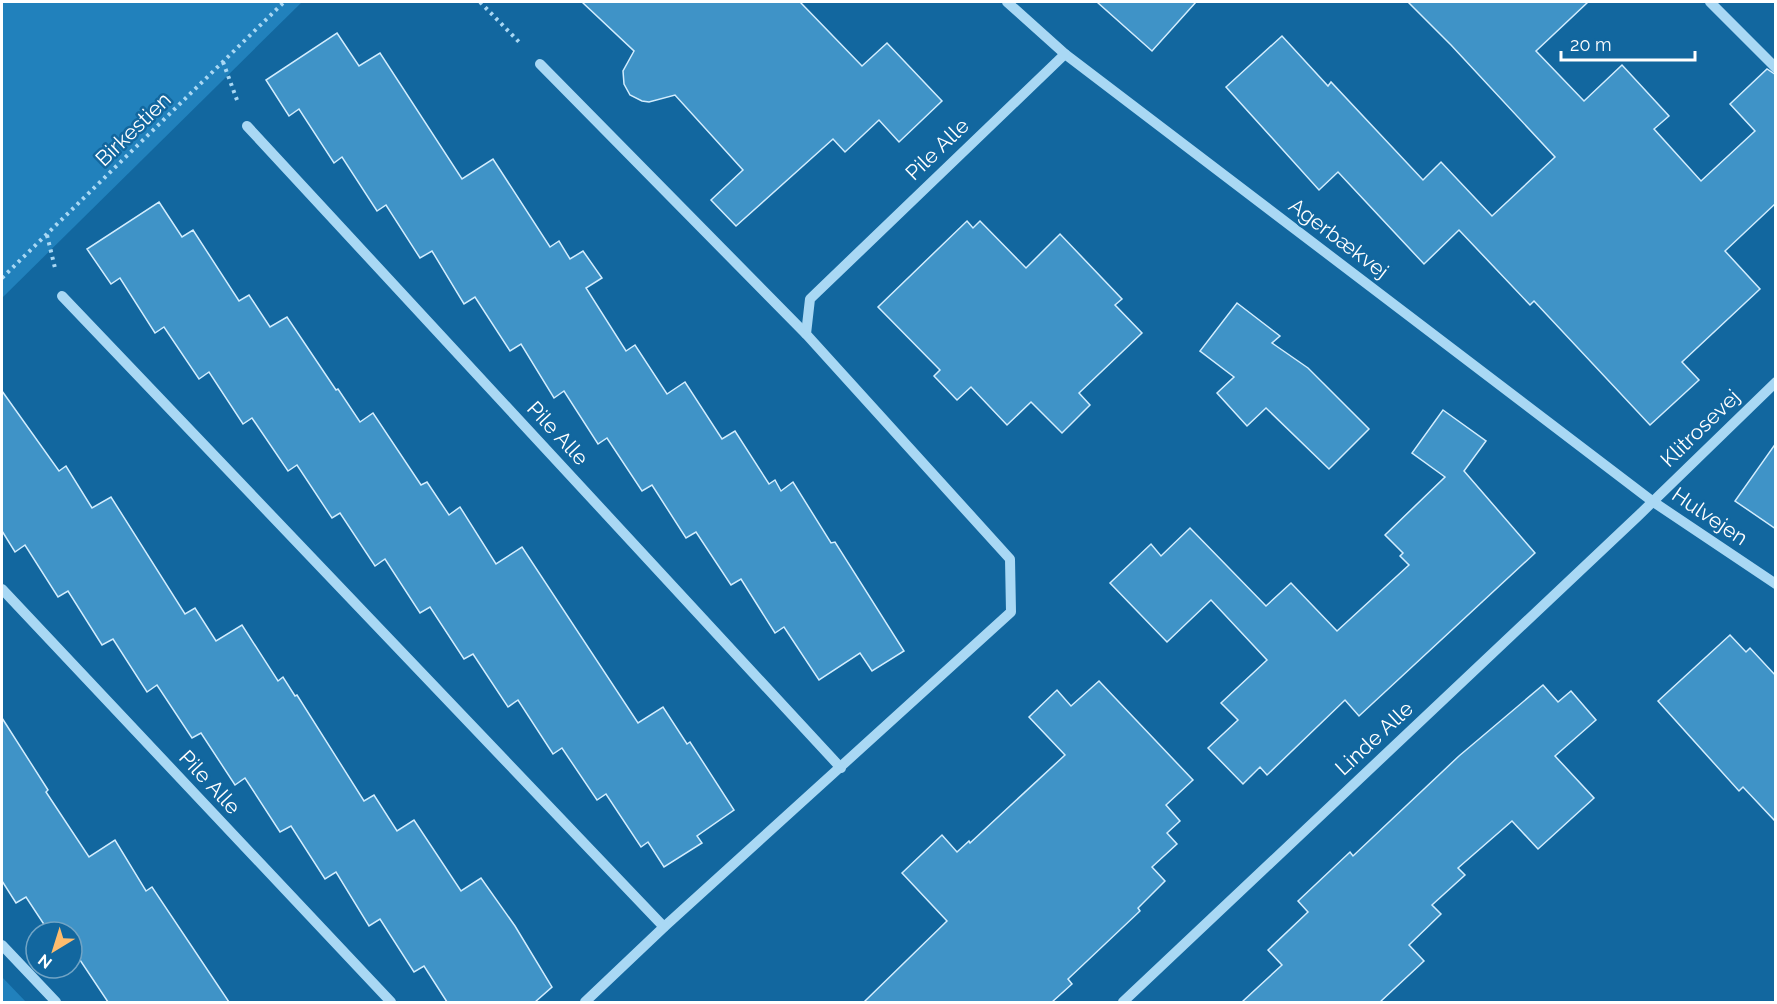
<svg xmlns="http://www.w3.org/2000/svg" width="1777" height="1004" font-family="Raleway,sans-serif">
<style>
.green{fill:#2181bc}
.building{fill:#3f93c7;stroke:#d2edfe;stroke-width:1.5}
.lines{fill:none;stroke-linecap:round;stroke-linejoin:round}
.path{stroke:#a9d8f4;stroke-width:4;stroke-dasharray:3 4.5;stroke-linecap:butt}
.minor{stroke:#a9d8f4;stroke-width:10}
.labels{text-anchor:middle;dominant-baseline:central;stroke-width:5;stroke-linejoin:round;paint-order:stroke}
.street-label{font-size:21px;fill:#fff;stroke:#12679f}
</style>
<rect width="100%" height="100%" fill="#12679f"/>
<g class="green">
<path d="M 2,2 L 302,2 L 2,298 Z"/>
<path d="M 2,977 L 26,1002 L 2,1002 Z"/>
</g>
<g class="building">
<path d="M 582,2 L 800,2 L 862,66 L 887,43 L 942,101 L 899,142 L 879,120 L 845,152 L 833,139 L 736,226 L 711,200 L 743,170 L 675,95 L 649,102 L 642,101 L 630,95 L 624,84 L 623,71 L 634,51 Z"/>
<path d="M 1097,2 L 1196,2 L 1152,51 Z"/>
<path d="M 1408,2 L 1588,2 L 1536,51 L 1584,101 L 1622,65 L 1669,116 L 1654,129 L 1701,181 L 1755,131 L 1730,104 L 1767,69 L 1776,75 L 1776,203 L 1725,251 L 1760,289 L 1682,362 L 1699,380 L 1650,425 L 1534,301 L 1530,305 L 1459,230 L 1424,264 L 1338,172 L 1319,190 L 1226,87 L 1282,36 L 1328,86 L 1331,82 L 1423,180 L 1441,162 L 1492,216 L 1555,157 L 1451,45 Z"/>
<path d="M 337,33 L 359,66 L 380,53 L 462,179 L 493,159 L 550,247 L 559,241 L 570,259 L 583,251 L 602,278 L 586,288 L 626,351 L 635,345 L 667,394 L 685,382 L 722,439 L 735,431 L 769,484 L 775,480 L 781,491 L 793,482 L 831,543 L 835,542 L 904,651 L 872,671 L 860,653 L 819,680 L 784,627 L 775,633 L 741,579 L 731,585 L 696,532 L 686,538 L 652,485 L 642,491 L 607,438 L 598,444 L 564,391 L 554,398 L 521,344 L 510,351 L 475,297 L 464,304 L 432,251 L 420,258 L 386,205 L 377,211 L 342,157 L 334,163 L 299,109 L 289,116 L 266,80 Z"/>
<path d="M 159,202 L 182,237 L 193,230 L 239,301 L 249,295 L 270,327 L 287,317 L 336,390 L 338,389 L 360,422 L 373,413 L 421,485 L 427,482 L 449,515 L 460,507 L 496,564 L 522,547 L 638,723 L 663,707 L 687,744 L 690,742 L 734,810 L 697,836 L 702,843 L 664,867 L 648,842 L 641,847 L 606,794 L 597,800 L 562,748 L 553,754 L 518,700 L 508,707 L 473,654 L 464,659 L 430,607 L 420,613 L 385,559 L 375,566 L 340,513 L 332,518 L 297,465 L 288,471 L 252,418 L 243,424 L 209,372 L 199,379 L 164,327 L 155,333 L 120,278 L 111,284 L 87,249 Z"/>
<path d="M 967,221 L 973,228 L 980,221 L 1026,268 L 1060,234 L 1122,299 L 1115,305 L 1142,333 L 1079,393 L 1090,405 L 1062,433 L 1031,402 L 1007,425 L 971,387 L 957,400 L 934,376 L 940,370 L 878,307 Z"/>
<path d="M 1237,303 L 1280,336 L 1272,343 L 1308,368 L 1369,429 L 1329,469 L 1266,408 L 1247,426 L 1217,393 L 1234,377 L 1200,351 Z"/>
<path d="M 2,391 L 59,471 L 66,466 L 92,508 L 111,497 L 185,614 L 195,608 L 216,641 L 242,625 L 278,681 L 283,677 L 295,696 L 297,695 L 364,801 L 374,795 L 397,831 L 414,820 L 461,891 L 481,878 L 515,926 L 552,987 L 535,1002 L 447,1002 L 424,966 L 414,972 L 380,919 L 369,926 L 336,872 L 325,879 L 291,826 L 280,832 L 245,778 L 235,785 L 201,733 L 192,738 L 157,685 L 147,692 L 113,639 L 102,645 L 68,591 L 58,597 L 25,545 L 15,552 L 2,531 Z"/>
<path d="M 1443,410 L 1486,441 L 1464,471 L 1535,553 L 1359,716 L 1345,700 L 1267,775 L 1260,767 L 1243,784 L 1208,748 L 1238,720 L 1221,703 L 1267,660 L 1211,600 L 1167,642 L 1110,583 L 1151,544 L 1161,556 L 1190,528 L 1266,606 L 1291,583 L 1337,631 L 1409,565 L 1400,556 L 1403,553 L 1385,535 L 1445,477 L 1412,453 Z"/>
<path d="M 1776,443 L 1776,529 L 1735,501 Z"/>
<path d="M 1730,635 L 1746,652 L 1750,648 L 1776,676 L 1776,822 L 1743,787 L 1739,791 L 1658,701 Z"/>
<path d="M 1099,681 L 1193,780 L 1166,805 L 1180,821 L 1167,833 L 1177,844 L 1152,867 L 1165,881 L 1138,908 L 1140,911 L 1068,979 L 1072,984 L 1052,1002 L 864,1002 L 947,921 L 902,873 L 942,835 L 957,852 L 969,841 L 970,843 L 1065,755 L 1029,717 L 1057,690 L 1071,706 Z"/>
<path d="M 1543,685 L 1558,702 L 1571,691 L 1596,720 L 1555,756 L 1594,798 L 1538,849 L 1512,821 L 1458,868 L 1465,875 L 1432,905 L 1441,914 L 1409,945 L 1424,961 L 1380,1002 L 1242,1002 L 1282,965 L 1268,950 L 1308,912 L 1298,901 L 1350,852 L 1353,856 L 1459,756 Z"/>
<path d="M 2,718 L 48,790 L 46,792 L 89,857 L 115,840 L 146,891 L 152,887 L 229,1002 L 108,1002 L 72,948 L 72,932 L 49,932 L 26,897 L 16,903 L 2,881 Z"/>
</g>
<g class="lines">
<g class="path">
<path d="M 480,2 L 521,44"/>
<path d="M 223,62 L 237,100"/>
<path d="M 47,235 L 55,268"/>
<path d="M 2,278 L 284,2"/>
</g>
<g class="minor">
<path d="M 1007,2 L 1065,54 L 1652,501 L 1776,584"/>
<path d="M 1710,2 L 1776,68"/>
<path d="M 540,64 L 806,334"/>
<path d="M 247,126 L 841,768"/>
<path d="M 62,296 L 664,927"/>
<path d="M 2,589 L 391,1002"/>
<path d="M 2,945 L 56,1002"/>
<path d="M 585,1002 L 664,927 L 1011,612 L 1010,559 L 806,334 L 810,299 L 1065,54"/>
<path d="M 1123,1002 L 1638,516 L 1776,382"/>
</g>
</g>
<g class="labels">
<g class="street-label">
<text transform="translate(133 129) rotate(-44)">Birkestien</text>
<text transform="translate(937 149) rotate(-44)">Pile Alle</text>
<text transform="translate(1339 238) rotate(37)">Agerbækvej</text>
<text transform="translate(1700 428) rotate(-44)">Klitrosevej</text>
<text transform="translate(558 433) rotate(47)">Pile Alle</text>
<text transform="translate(1710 516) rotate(34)">Hulvejen</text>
<text transform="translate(1374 738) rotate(-43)">Linde Alle</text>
<text transform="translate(210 782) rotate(47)">Pile Alle</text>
</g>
</g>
<rect width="1777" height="1004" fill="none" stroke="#ffffff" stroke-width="6"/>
<g transform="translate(54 950) rotate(218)"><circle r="28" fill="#12679f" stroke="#71a4c5" stroke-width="1.5"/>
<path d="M0-4.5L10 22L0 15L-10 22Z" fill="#ffbc6d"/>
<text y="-9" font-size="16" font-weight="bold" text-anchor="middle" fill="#ffffff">N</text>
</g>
<path d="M1561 51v9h134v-9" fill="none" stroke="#ffffff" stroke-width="3"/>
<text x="1570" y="51" font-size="18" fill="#ffffff" stroke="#12679f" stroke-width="4.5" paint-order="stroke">20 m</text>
</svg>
